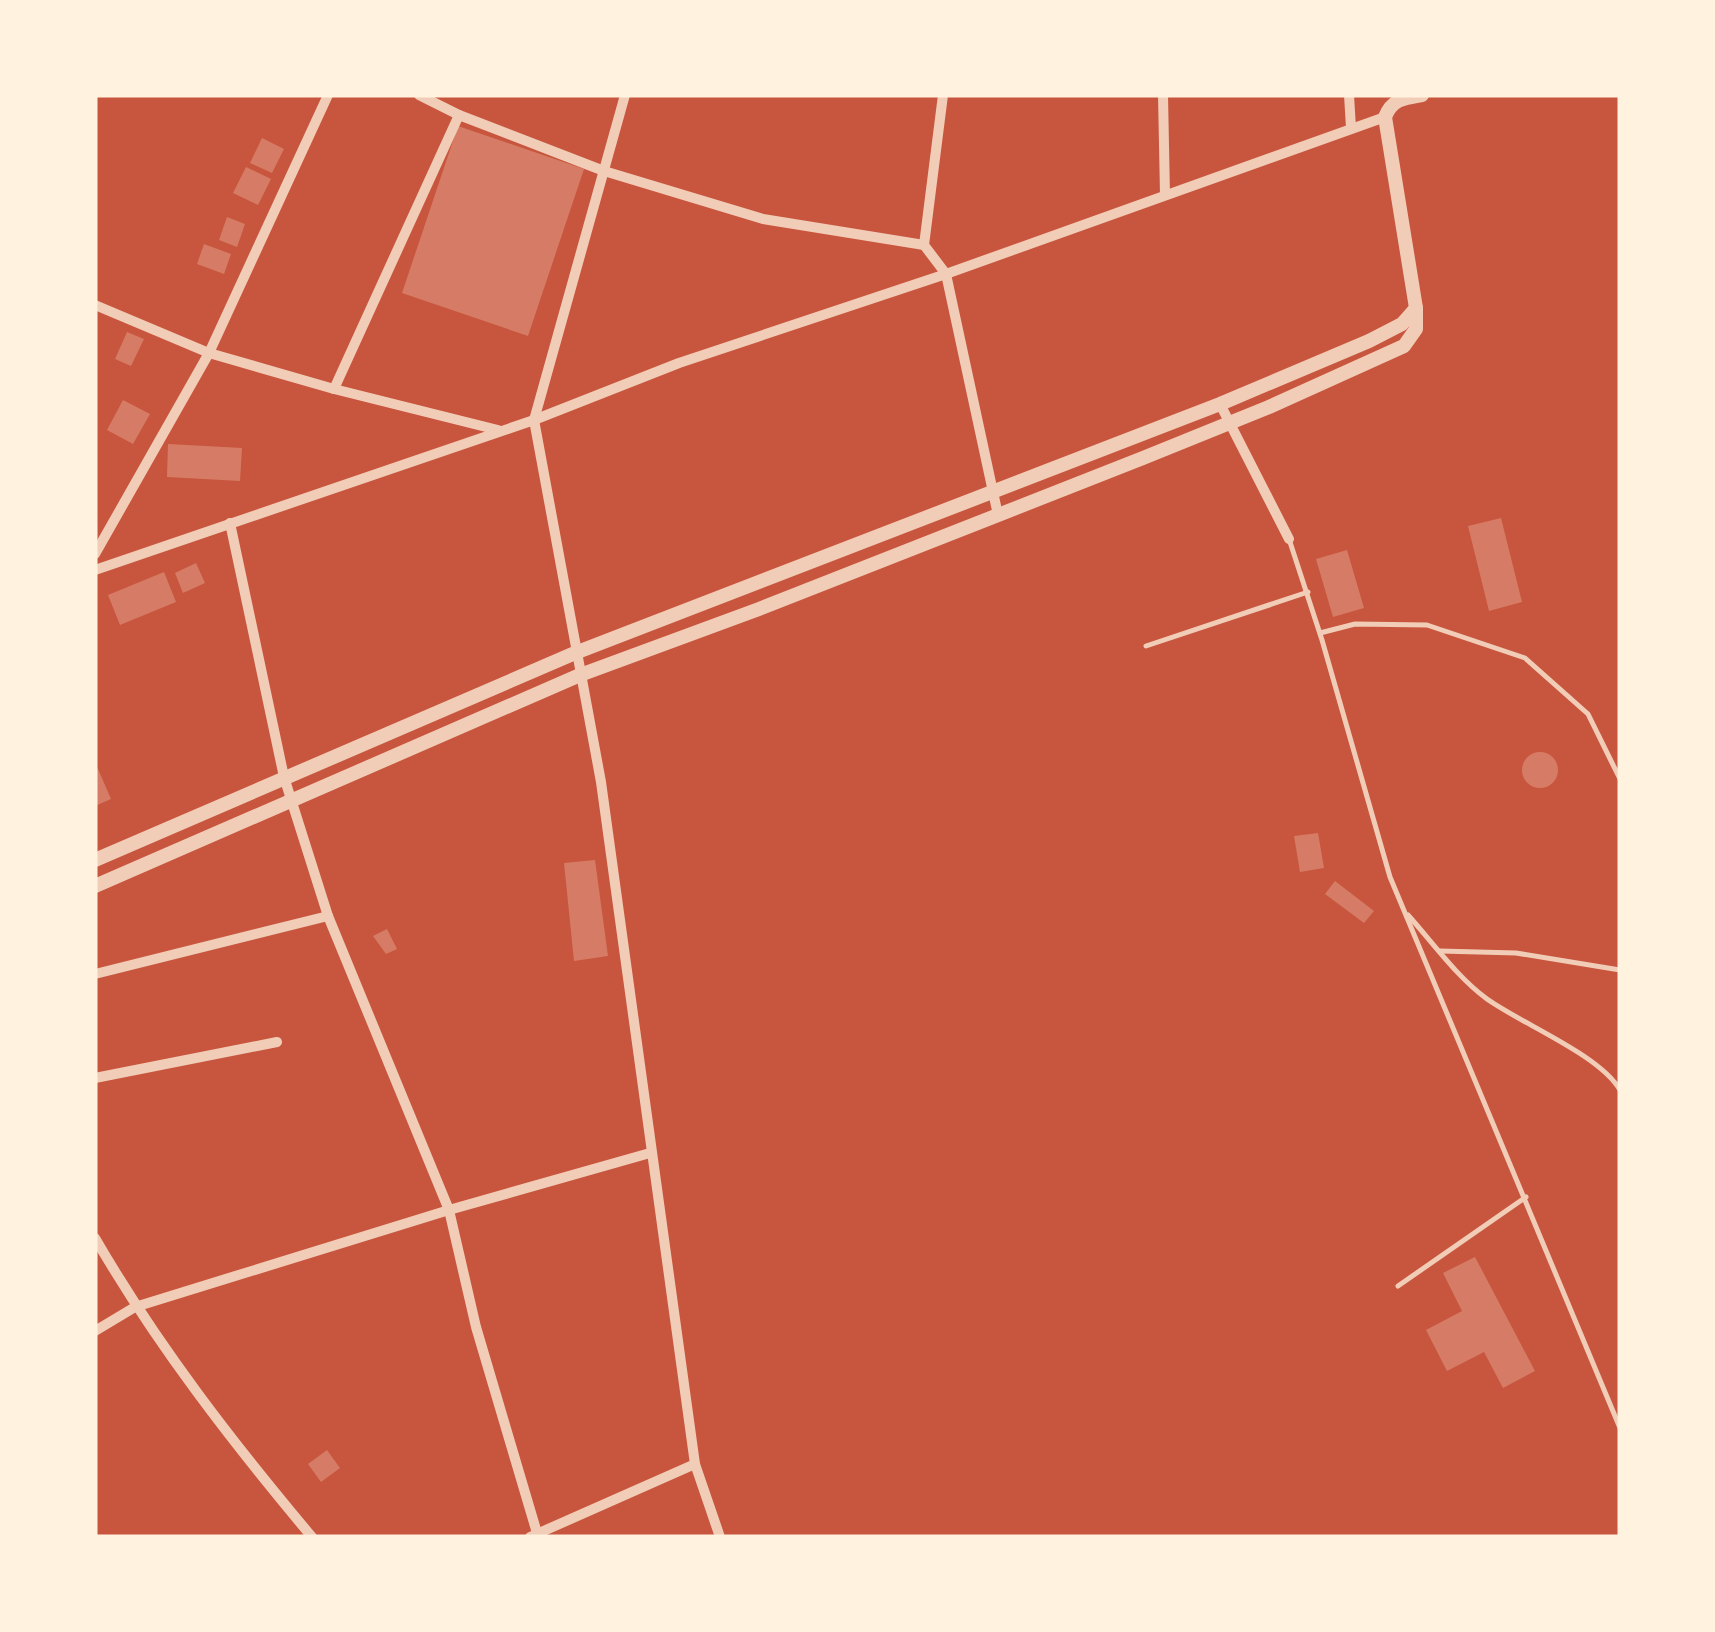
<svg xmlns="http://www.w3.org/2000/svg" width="1715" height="1632" font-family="Cabin,sans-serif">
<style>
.building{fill:#d67c66}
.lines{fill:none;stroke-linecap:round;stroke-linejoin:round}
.service{stroke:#f1ccb7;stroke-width:5}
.minor{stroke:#f1ccb7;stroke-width:10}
.tertiary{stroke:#f1ccb7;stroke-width:14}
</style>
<rect width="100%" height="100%" fill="#c8553d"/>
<g class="building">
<path d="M 458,126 L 584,169 L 528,336 L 402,293 Z"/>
<path d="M 262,138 L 284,149 L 272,173 L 250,163 Z"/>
<path d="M 246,167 L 271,179 L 258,205 L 233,193 Z"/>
<path d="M 227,217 L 245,224 L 237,247 L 219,240 Z"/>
<path d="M 204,244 L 231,254 L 224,274 L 197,264 Z"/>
<path d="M 127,332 L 144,339 L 131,366 L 115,359 Z"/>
<path d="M 123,400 L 150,414 L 133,444 L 107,430 Z"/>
<path d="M 168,444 L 242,448 L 240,481 L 167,477 Z"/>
<path d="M 1501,518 L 1522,602 L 1489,611 L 1468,526 Z"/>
<path d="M 1347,550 L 1364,608 L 1333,617 L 1316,559 Z"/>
<path d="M 196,563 L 205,583 L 183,593 L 175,573 Z"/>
<path d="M 164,572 L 176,602 L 120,625 L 108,595 Z"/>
<circle cx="1540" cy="770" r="18"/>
<path d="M 95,762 L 111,799 L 95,806 Z"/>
<path d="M 1318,833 L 1324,868 L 1300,872 L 1294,836 Z"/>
<path d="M 595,860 L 608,956 L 574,961 L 564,863 Z"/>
<path d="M 1335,881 L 1374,911 L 1364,923 L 1325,894 Z"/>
<path d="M 387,929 L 397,949 L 386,954 L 373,936 Z"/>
<path d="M 1475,1257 L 1535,1371 L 1503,1388 L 1484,1352 L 1447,1371 L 1426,1330 L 1462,1311 L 1443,1273 Z"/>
<path d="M 327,1450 L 340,1468 L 321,1482 L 308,1464 Z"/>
</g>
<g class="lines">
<g class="service">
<path d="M 1289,539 L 1322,640 L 1390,877 L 1620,1428"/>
<path d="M 1320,633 L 1355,624 L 1427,625 L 1525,658 L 1588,714 L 1620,779"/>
<path d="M 1146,646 L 1308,592"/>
<path d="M 1408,915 C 1433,943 1457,977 1487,999 C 1522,1024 1600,1055 1620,1090"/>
<path d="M 1440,951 L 1516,953 L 1620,970"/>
<path d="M 1398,1286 L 1526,1197"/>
</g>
<g class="minor">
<path d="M 419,95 L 459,115 L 604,171 L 763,219 L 924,245"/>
<path d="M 625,95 L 534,420 L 601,782 L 695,1464 L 720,1537"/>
<path d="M 943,95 L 924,245 L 946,274 L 998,515"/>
<path d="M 1163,95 L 1165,195"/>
<path d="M 1349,95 L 1351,128"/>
<path d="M 95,305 L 209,353 L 334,389 L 498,430"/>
<path d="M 334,389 L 459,115"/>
<path d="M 1220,404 L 1289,539"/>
<path d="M 230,523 L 284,777 L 328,916 L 449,1210 L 476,1327 L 537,1533"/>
<path d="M 95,554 L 209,353 L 328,95"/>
<path d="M 95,570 L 534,420 L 679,363 L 946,274 L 1385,117"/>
<path d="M 95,974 L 328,916"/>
<path d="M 95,1078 L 277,1042"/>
<path d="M 95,1238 C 157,1345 233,1443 312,1537"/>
<path d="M 95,1331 L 135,1307 L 449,1210 L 650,1153"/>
<path d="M 530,1537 L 695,1464"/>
</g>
<g class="tertiary">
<path d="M 95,860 L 575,653 L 1220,404 L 1369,341 L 1402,324 L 1416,308"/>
<path d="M 95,886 L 580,675 L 759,609 L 1143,458 L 1269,407 L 1404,346 L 1416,329 L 1416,308 L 1385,117 C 1392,99 1404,98 1422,95"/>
</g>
</g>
<rect width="1715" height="1632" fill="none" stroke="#fff3e0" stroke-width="195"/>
</svg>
